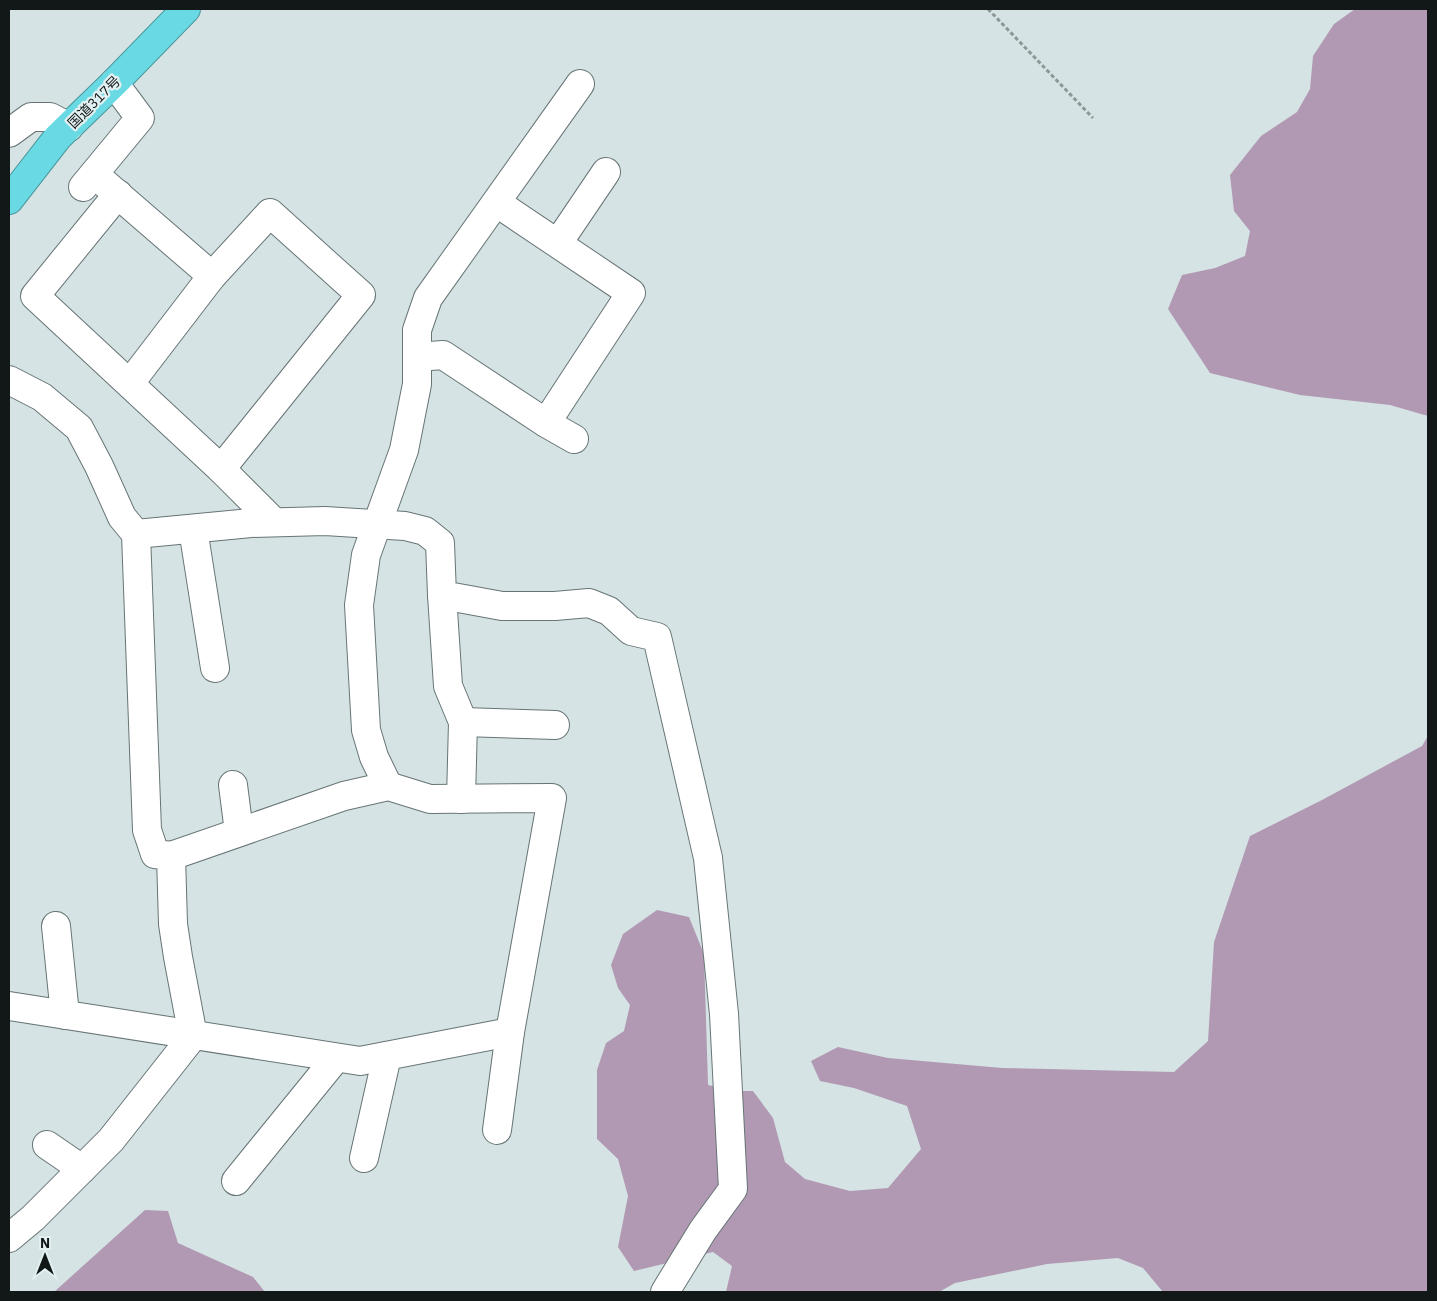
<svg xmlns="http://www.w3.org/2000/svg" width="1437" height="1301" font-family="'IBM Plex Sans','Noto Sans JP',sans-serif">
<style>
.forest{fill:#b299b3}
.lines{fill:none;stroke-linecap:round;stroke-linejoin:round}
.minor-casing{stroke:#677475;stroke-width:30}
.highway-casing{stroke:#4b969c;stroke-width:30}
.path{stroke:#8d9798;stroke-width:3;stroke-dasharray:4 2.5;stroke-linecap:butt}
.minor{stroke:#fff;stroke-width:28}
.highway{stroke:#69dae3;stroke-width:28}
.labels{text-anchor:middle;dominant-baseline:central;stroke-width:4.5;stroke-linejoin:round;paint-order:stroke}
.street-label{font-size:14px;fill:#121717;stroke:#e2f0f1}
</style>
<rect width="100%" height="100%" fill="#d5e3e4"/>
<g class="forest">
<path d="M 1355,9 L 1428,9 L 1428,416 L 1390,405 L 1300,395 L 1210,373 L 1168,309 L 1182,275 L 1215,268 L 1245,256 L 1250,231 L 1234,211 L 1230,175 L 1261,136 L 1297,112 L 1310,89 L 1313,56 L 1334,24 Z"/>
<path d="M 1428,736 L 1428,1292 L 1163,1292 L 1143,1268 L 1118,1258 L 1047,1264 L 955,1283 L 939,1292 L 726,1292 L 732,1266 L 713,1252 L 634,1271 L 618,1247 L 628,1196 L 618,1159 L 597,1139 L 597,1070 L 606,1043 L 624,1031 L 630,1005 L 618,988 L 611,965 L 623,934 L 657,910 L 689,917 L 704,954 L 708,1085 L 739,1091 L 753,1091 L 773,1118 L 785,1162 L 805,1179 L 850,1191 L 888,1188 L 921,1149 L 907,1106 L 854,1088 L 820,1081 L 811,1061 L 838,1047 L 888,1058 L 1002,1068 L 1174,1072 L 1208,1041 L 1214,942 L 1250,836 L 1322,800 L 1422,746 Z"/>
<path d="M 145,1210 L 168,1211 L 178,1243 L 253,1277 L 265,1292 L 54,1292 Z"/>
</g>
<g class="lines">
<g class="minor-casing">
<g id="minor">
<path d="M 9,133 L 31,117 L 50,117 L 69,127"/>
<path d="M 94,174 L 212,276"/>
<path d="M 83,187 L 140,118 L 114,83"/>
<path d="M 118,194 L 35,296 L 221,469 L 274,522"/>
<path d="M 497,203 L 631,293 L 546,423"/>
<path d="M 558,243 L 606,172"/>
<path d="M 417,357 L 443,355 L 546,423 L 574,439"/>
<path d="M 9,380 L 42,397 L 79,428 L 99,466 L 122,517 L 136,534 L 147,830 L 155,854 L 171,856 L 173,924 L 178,957 L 193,1036 L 111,1140 L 33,1218 L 9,1238"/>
<path d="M 130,383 L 212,276 L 270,213 L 361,295 L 221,469"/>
<path d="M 193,529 L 215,668"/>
<path d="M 136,534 L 251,523 L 325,521 L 405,526 L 425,531 L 440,543 L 442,595 L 502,606 L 555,606 L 589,603 L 609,611 L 631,631 L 657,637 L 708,858 L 724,1014 L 733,1189 L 703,1230 L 665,1292"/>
<path d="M 442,595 L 448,686 L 463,722 L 461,799"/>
<path d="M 463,722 L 555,725"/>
<path d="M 233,785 L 239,832"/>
<path d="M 388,786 L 374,757 L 366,730 L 359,605 L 366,555 L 404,450 L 417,384 L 417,330 L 428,298 L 580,84"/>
<path d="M 56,926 L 65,1015"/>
<path d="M 9,1006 L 360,1061 L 510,1032 L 552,798 L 430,799 L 388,786 L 344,796 L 171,856"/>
<path d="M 497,1130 L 510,1032"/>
<path d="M 47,1145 L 82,1169"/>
<path d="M 364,1158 L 387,1056"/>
<path d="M 236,1181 L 336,1058"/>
</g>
</g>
<g class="highway-casing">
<path id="highway" d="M 9,200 L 58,137 L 114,83 L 186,9"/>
</g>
<path class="path" d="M 988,9 L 1093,118"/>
<use href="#minor" class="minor"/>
<use href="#highway" class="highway"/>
</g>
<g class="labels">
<g class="street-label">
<text transform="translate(94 102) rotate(-45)">国道317号</text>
</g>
</g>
<rect width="1437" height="1301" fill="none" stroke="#121717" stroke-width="20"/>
<g transform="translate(45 1256)" stroke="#e2f0f1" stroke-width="4" paint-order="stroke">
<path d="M0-4L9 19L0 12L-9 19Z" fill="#121717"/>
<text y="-8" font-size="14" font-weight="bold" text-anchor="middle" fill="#121717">N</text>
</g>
</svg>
